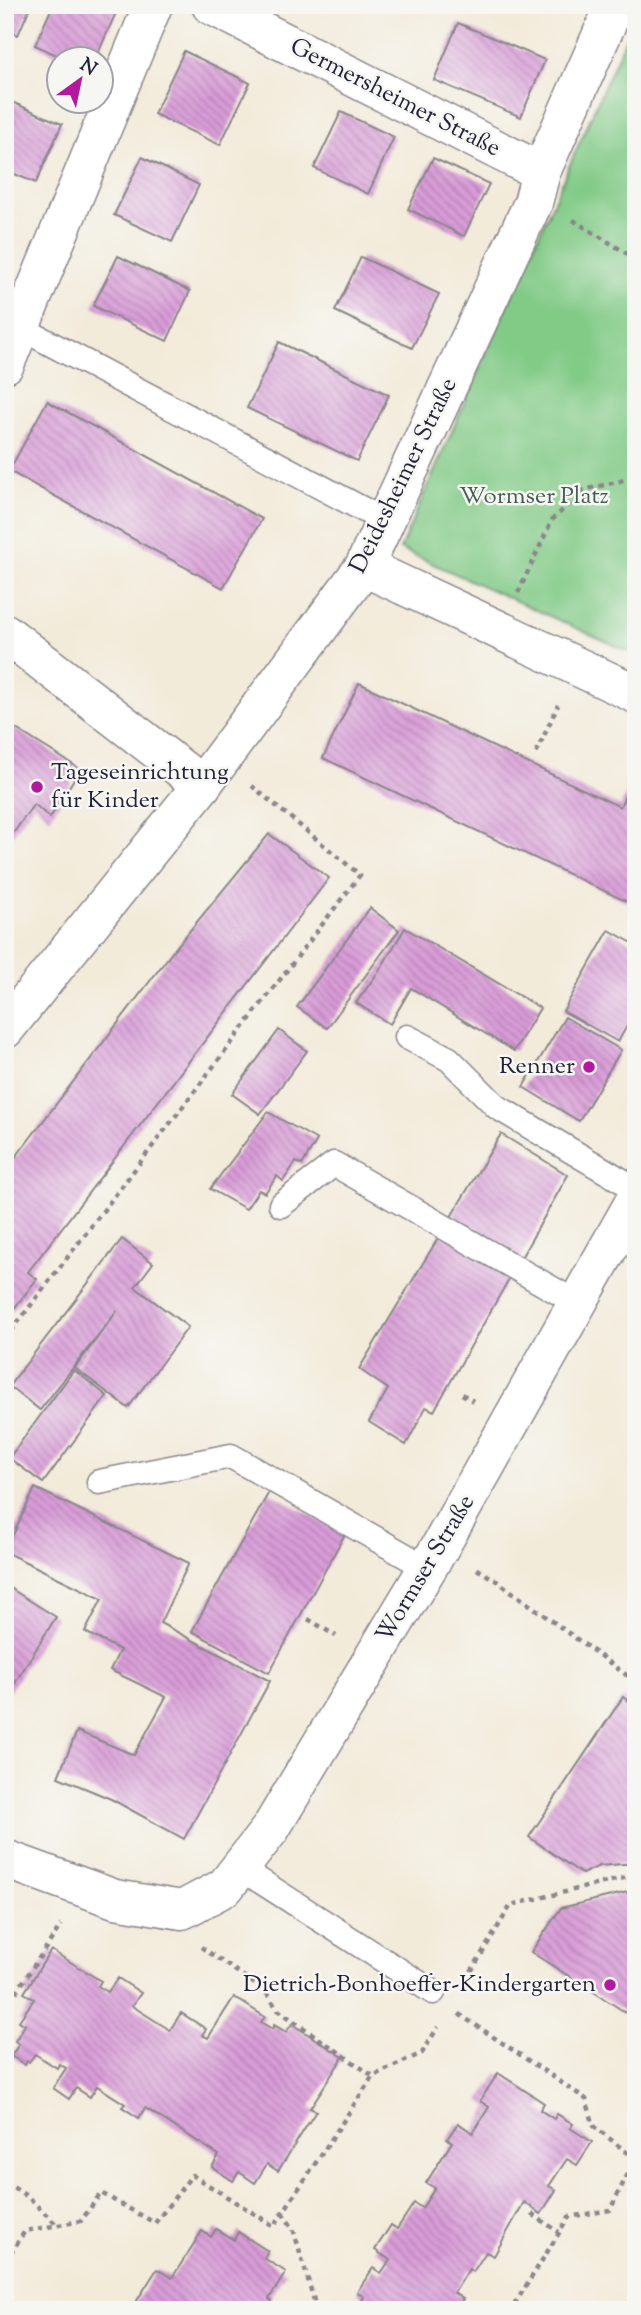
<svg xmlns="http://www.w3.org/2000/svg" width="641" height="2315" font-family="'Sorts Mill Goudy',serif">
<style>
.green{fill:#82cb87;stroke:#527661;stroke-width:2}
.building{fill:url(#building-back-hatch)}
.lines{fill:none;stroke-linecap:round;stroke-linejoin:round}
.lane-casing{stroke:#8a868a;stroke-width:27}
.street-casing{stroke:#8a868a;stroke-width:41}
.path{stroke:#8a868a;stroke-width:4.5;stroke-dasharray:5 5;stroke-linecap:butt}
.lane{stroke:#fff;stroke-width:24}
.street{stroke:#fff;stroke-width:38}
.poi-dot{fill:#b5179e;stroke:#f6f6f2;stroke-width:2.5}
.labels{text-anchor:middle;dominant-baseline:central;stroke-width:5;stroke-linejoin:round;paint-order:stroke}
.street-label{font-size:24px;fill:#22223b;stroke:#f6f6f2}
.park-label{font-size:24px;fill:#445d56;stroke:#f6f6f2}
.poi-label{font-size:24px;fill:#22223b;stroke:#f6f6f2;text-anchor:end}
</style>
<defs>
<pattern id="building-back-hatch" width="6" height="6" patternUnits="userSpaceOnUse" patternTransform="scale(1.75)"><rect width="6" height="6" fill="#d99cd8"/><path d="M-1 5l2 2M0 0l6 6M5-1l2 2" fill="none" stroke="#b07fb0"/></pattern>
</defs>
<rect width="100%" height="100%" fill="#f6f6f2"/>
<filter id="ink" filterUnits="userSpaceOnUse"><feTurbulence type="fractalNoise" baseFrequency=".0143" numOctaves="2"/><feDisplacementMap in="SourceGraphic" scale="14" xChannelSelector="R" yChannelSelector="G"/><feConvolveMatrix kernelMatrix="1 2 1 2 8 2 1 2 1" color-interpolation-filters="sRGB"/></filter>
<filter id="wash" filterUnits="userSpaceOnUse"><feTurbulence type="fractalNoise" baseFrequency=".00686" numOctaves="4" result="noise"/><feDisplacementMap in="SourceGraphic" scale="28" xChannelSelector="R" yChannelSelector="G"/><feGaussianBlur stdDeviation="1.57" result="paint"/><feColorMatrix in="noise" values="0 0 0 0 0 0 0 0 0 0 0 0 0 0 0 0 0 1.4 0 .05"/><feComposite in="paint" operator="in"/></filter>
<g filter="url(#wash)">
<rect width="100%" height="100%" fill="#f3ebda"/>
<path class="green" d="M 636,15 L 636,655 L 400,549 Z"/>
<g id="blocks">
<g class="building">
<path d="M 5,5 L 31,5 L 18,35 L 5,29 Z"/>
<path d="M 53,5 L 119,6 L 95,60 L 67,60 L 35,45 Z"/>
<path d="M 458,23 L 545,60 L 521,117 L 434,80 Z"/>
<path d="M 184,51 L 250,83 L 220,145 L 154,114 Z"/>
<path d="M 5,99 L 62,124 L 36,183 L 5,170 Z"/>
<path d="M 341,112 L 394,137 L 368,194 L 314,168 Z"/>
<path d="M 142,157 L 199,185 L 172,242 L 114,215 Z"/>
<path d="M 433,158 L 489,184 L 464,236 L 408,209 Z"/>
<path d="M 118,256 L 190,291 L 167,341 L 93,306 Z"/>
<path d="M 361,257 L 439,294 L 412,348 L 335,311 Z"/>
<path d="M 279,342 L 389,395 L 357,461 L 247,408 Z"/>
<path d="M 47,401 L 262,519 L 223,588 L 9,471 Z"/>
<path d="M 359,683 L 620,807 L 631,784 L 636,787 L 636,906 L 323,758 Z"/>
<path d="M 5,722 L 80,769 L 50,818 L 34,804 L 7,842 Z"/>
<path d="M 269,834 L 329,878 L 28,1272 L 37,1279 L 5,1320 L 5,1171 L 173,951 Z"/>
<path d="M 370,908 L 399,930 L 327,1028 L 297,1007 Z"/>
<path d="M 405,928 L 540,1008 L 514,1051 L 411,988 L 390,1024 L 356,1003 L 379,971 Z"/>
<path d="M 609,930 L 636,945 L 636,1010 L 618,1042 L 563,1011 Z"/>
<path d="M 565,1017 L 621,1050 L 579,1121 L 523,1087 Z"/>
<path d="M 279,1030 L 307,1051 L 260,1114 L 232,1094 Z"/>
<path d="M 268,1112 L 317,1140 L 302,1165 L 296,1162 L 283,1181 L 277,1176 L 265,1193 L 259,1190 L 246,1209 L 210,1189 Z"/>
<path d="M 501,1134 L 568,1175 L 434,1411 L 426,1407 L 406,1445 L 369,1422 L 388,1389 L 359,1369 Z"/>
<path d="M 122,1239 L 153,1263 L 135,1287 L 188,1327 L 128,1408 L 75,1368 L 117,1311 L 40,1410 L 9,1386 Z"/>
<path d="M 74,1370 L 107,1396 L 43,1483 L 9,1458 Z"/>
<path d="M 35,1488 L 189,1563 L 160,1623 L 270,1681 L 184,1839 L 111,1799 L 58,1777 L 77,1731 L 134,1755 L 166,1697 L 110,1670 L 120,1650 L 85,1632 L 102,1599 L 5,1552 Z"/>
<path d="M 269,1492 L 345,1534 L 269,1673 L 192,1631 Z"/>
<path d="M 5,1585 L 56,1617 L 5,1699 Z"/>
<path d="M 623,1697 L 636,1706 L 636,1836 L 630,1844 L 635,1863 L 599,1866 L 582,1874 L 529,1837 Z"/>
<path d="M 636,1890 L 636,2019 L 531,1952 L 561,1908 Z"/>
<path d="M 51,1950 L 101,1981 L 98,1986 L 108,1992 L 118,1978 L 141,1993 L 132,2006 L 170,2030 L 181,2013 L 206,2029 L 202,2035 L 208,2038 L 234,1997 L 265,2017 L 261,2022 L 272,2029 L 274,2025 L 286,2032 L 292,2024 L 343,2057 L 310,2108 L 316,2111 L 278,2171 L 267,2164 L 255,2183 L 239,2172 L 233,2181 L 212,2167 L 219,2155 L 145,2108 L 139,2118 L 122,2107 L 125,2104 L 97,2086 L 90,2097 L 76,2088 L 69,2099 L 53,2088 L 66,2068 L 59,2064 L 57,2068 L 35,2054 L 29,2062 L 27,2061 L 25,2065 L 11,2056 L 19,2044 L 15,2041 L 25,2025 L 19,2021 L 34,1999 L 24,1993 Z"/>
<path d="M 498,2073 L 544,2103 L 540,2110 L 554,2119 L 557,2114 L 573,2124 L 570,2128 L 592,2142 L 577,2165 L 567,2159 L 549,2186 L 556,2190 L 541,2214 L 524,2202 L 494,2256 L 486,2252 L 473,2272 L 469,2269 L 454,2293 L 463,2299 L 458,2306 L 464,2310 L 355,2310 L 364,2297 L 357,2292 L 373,2268 L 381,2273 L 390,2260 L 375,2250 L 391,2225 L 397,2229 L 414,2203 L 422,2208 L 435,2188 L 426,2183 L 452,2142 L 447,2139 L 458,2123 L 473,2133 L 489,2107 L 480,2101 Z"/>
<path d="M 216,2229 L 234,2240 L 238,2232 L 268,2251 L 264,2258 L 286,2272 L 269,2299 L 272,2301 L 266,2310 L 247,2310 L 241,2306 L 238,2310 L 131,2310 L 157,2269 L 172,2278 L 202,2231 L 211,2237 Z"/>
</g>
</g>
</g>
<g filter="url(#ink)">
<use href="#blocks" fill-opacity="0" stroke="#8a868a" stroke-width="2"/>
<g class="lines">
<g class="lane-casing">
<g id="lane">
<path d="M 21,328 L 385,521"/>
<path d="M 407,1037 L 449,1059 L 497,1107 L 636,1189"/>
<path d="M 281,1205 L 334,1164 L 577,1303"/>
<path d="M 99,1482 L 231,1456 L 427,1568"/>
<path d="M 240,1868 L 433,1992"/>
</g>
</g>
<g class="street-casing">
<g id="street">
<path d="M 211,5 L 541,172"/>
<path d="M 5,364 L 153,5"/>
<path d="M 364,567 L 636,694"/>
<path d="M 5,633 L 202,785"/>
<path d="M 5,1029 L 202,785 L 364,567 L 533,203 L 541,172 L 615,5"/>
<path d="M 5,1859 L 115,1899 L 182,1910 L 225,1887 L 271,1828 L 440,1547 L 636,1199"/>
</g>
</g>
<g class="path">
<path d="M 573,220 L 636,259"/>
<path d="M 518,593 L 552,520 L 584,490 L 636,477"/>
<path d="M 536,753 L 558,705"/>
<path d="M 5,1339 L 360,875 L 252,786"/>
<path d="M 462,1394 L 473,1401"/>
<path d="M 477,1569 L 497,1581 L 636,1682"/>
<path d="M 308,1619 L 336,1636"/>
<path d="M 201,1947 L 265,1991 L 278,2010 L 373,2076"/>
<path d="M 466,1980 L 511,1905 L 636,1875"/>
<path d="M 5,2009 L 61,1925"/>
<path d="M 459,2014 L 586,2099 L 594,2126 L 635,2159 L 610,2210 L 569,2217 L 511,2310"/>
<path d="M 5,2182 L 28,2197 L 57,2225"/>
<path d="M 282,2213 L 293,2228 L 315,2304 L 311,2310"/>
<path d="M 532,2214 L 559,2232"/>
<path d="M 5,2262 L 25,2231 L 81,2221 L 101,2193 L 155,2223 L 192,2175 L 274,2226 L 373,2076 L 422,2053 L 438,2027"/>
</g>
<use href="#lane" class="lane"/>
<use href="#street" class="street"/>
</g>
</g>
<g class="poi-dot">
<circle cx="37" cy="787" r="7"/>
<circle cx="589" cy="1067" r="7"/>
<circle cx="610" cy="1985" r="7"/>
</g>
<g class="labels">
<g class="street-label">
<text transform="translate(395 98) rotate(27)">Germersheimer Straße</text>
<text transform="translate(404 476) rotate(-64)">Deidesheimer Straße</text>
<text transform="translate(426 1569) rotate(-59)">Wormser Straße</text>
</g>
<g class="park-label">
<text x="534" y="497">Wormser Platz</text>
</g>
<g class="poi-label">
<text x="51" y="773" text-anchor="start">Tageseinrichtung<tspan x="51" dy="28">für Kinder</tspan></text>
<text x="575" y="1067">Renner</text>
<text x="596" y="1985">Dietrich-Bonhoeffer-Kindergarten</text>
</g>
</g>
<rect width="641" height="2315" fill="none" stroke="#f6f6f2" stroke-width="28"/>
<g transform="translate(80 80) rotate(33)"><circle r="33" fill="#f6f6f2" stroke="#a1a1a9" stroke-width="2"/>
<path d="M0-5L12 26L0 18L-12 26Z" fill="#b5179e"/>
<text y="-10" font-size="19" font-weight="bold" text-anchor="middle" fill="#22223b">N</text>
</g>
</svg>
